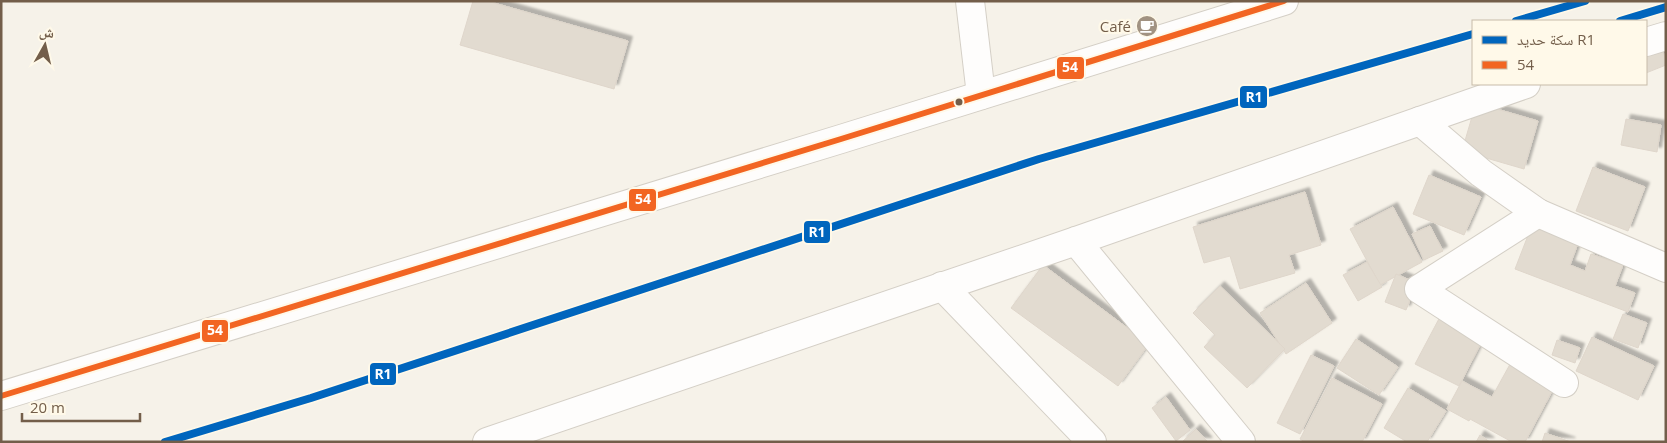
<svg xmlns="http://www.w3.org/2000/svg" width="1667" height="443" font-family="'Open Sans','Noto Naskh Arabic',sans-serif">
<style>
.building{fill:#e2dbd0;stroke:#dfd6cb;filter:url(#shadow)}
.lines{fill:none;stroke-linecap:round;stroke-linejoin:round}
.minor-casing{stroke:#d4cfc6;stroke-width:30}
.minor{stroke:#fefdfc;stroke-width:28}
.rail{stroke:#e4e1e4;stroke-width:4;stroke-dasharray:8 5;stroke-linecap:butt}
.bus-1-casing{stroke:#fff9e9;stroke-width:10}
.bus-1{stroke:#f26522;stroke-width:6}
.rail-1-casing{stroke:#fff9e9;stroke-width:11}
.rail-1{stroke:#0065bd;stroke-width:8}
.bus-dot{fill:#735e4a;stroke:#fff9e9;stroke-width:2}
.labels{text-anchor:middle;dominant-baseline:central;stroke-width:4.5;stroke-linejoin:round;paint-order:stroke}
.poi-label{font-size:15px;fill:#735e4a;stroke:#fff9e9;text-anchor:end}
.line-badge{stroke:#fff9e9;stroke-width:2}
.badge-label{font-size:14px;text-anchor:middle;font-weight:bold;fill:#fff}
</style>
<defs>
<filter id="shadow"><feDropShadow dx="4.5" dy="-4.5" stdDeviation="1" flood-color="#0004"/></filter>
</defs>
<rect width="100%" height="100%" fill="#f6f2e9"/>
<g class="building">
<path d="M 473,1 L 487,1 L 628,41 L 614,89 L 460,45 Z"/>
<path d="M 1659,43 L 1666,59 L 1666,65 L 1646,73 L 1646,48 Z"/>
<path d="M 1476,103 L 1538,121 L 1524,169 L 1462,151 Z"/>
<path d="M 1626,119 L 1661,125 L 1657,152 L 1621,145 Z"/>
<path d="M 1593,167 L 1645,187 L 1628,231 L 1576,211 Z"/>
<path d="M 1429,175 L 1481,197 L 1464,235 L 1413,214 Z"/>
<path d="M 1305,192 L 1321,245 L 1289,255 L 1295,273 L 1240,289 L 1230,256 L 1204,263 L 1193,227 Z"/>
<path d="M 1393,207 L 1422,262 L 1380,285 L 1350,229 Z"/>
<path d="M 1534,220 L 1580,238 L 1570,265 L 1585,271 L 1591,254 L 1623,265 L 1615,286 L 1635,293 L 1628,312 L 1515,269 Z"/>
<path d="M 1430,226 L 1443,251 L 1424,260 L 1412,234 Z"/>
<path d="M 1367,262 L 1382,287 L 1358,301 L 1343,275 Z"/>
<path d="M 1043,265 L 1149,344 L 1118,386 L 1011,308 Z"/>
<path d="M 1396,274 L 1417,283 L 1406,310 L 1385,302 Z"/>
<path d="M 1306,283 L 1332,323 L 1286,354 L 1260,313 Z"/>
<path d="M 1220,286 L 1285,349 L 1247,388 L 1204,347 L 1215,335 L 1193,313 Z"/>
<path d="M 1623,314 L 1647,323 L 1638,348 L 1613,339 Z"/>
<path d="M 1441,315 L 1484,337 L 1459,386 L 1415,364 Z"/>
<path d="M 1592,337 L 1654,366 L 1638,400 L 1576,371 Z"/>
<path d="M 1356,339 L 1398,367 L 1379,395 L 1337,368 Z"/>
<path d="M 1557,340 L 1580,348 L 1575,363 L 1552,355 Z"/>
<path d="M 1311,355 L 1334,366 L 1300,434 L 1277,423 Z"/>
<path d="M 1514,357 L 1558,380 L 1525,442 L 1512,442 L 1470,419 L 1469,421 L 1447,409 L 1462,381 L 1492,397 Z"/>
<path d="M 1332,378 L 1382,404 L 1362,442 L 1305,442 L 1300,439 Z"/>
<path d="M 1408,388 L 1446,411 L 1427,442 L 1407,442 L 1384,428 Z"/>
<path d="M 1166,397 L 1190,430 L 1176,441 L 1152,408 Z"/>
<path d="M 1196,429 L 1208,442 L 1182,442 Z"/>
<path d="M 1545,433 L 1571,442 L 1542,442 Z"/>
<path d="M 1480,435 L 1490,442 L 1476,442 Z"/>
</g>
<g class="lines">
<g class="minor-casing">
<g id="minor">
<path d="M 970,1 L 981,95"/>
<path d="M 1646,42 L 1666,36"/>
<path d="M 1420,121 L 1481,173 L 1538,213 L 1666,268"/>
<path d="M 1538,213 L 1419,289 L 1564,383"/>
<path d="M 1076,241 L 1241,442"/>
<path d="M 942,286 L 1092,442"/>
<path d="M 1,396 L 841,139 L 1284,1"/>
<path d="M 487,442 L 1076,241 L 1526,84"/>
</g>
</g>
<use href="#minor" class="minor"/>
<g class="rail">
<path d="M 1516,21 L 1585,1"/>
<path d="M 165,442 L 311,398 L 1039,159 L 1473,34"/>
</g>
<g class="bus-1-casing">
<path id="bus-1" d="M 1,396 L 841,139 L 1284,1"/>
</g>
<use href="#bus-1" class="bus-1"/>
<g class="rail-1-casing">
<g id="rail-1">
<path d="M 1516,21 L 1585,1"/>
<path d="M 1620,21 L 1666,7"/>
<path d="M 165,442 L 311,398 L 1039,159 L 1473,34"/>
</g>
</g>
<use href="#rail-1" class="rail-1"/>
</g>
<defs>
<g id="cafe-disc" transform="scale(1.125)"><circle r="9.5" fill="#a19282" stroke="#fff9e9"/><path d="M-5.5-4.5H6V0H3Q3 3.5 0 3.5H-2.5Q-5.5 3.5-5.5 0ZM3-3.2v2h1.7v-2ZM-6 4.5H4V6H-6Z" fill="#fff"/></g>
</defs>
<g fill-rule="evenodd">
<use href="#cafe-disc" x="1147" y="26"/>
</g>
<circle class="bus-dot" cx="959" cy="102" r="4.5"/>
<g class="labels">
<g class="poi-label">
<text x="1131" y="26">Café</text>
</g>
</g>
<g class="line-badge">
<rect x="1056" y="56" width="29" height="24" rx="5" fill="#f26522"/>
<rect x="1239" y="85" width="29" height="24" rx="5" fill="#0065bd"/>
<rect x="628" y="188" width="29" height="24" rx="5" fill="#f26522"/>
<rect x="803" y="220" width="28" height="24" rx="5" fill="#0065bd"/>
<rect x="201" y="319" width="28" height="24" rx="5" fill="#f26522"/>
<rect x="369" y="362" width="28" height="24" rx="5" fill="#0065bd"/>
</g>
<g class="badge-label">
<text x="1070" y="72">54</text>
<text x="1254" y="102">R1</text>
<text x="643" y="204">54</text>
<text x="817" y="237">R1</text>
<text x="215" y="335">54</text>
<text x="383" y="379">R1</text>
</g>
<rect width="1667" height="443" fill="none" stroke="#735e4a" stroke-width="5"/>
<rect x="1472" y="20" width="175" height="65" fill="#fff9e9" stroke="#c7bba9"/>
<rect x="1482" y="36" width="25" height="8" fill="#0065bd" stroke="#c7bba9"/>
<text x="1517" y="45" font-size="15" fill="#735e4a">سكة حديد R1</text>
<rect x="1482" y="61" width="25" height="8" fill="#f26522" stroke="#c7bba9"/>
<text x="1517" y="70" font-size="15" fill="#735e4a">54</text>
<g transform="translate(45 45) rotate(8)" stroke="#fff9e9" stroke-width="4" paint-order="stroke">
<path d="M0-4L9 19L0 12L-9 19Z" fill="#735e4a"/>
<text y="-8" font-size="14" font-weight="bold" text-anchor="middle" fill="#735e4a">ش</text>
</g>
<path d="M22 413v8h118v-8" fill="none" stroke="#735e4a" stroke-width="2.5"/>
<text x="30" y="413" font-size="15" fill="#735e4a" stroke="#fff9e9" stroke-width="4" paint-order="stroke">20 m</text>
</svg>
